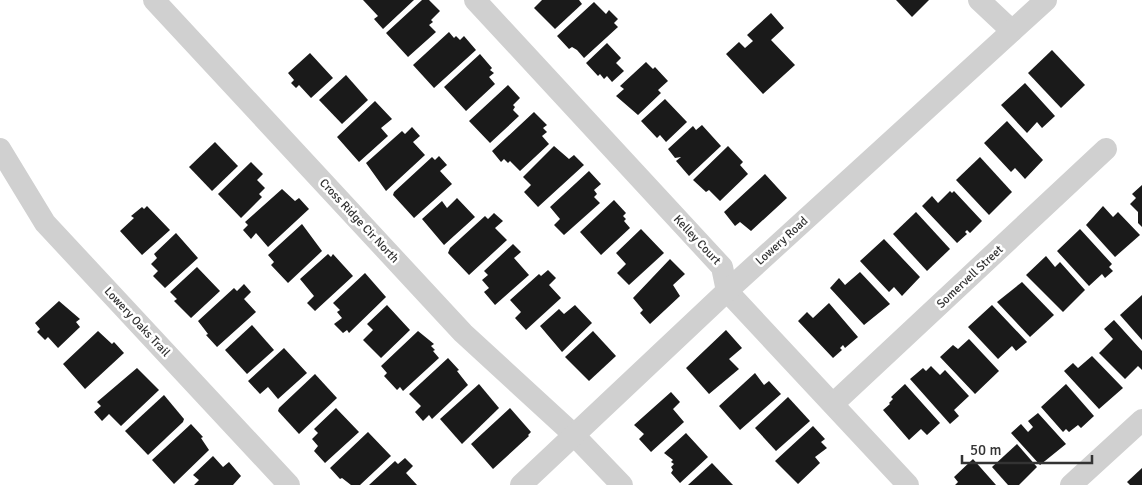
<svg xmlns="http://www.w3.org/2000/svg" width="1142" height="485" font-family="Signika,sans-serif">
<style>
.building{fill:#1a1a1a}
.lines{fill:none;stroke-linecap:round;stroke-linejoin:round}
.minor{stroke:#d0d0d0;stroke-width:22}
.labels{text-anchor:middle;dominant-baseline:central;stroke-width:5;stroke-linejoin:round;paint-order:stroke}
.street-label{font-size:12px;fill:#333;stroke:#fff}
</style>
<rect width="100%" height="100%" fill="#fff"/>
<g class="building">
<path d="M 363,0 L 414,0 L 383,29 L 374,19 L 378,16 Z"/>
<path d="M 422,0 L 429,0 L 440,11 L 431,20 L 433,22 L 429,25 L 436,32 L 408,57 L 386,33 Z"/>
<path d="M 542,0 L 579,0 L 582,4 L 555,29 L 534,8 Z"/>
<path d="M 896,0 L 929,0 L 912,17 Z"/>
<path d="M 594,2 L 606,14 L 609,10 L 618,19 L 614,23 L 618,27 L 584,58 L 577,50 L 572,47 L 569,49 L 557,36 Z"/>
<path d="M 771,13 L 784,28 L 771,40 L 795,65 L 763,94 L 726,54 L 739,42 L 745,48 L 753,41 L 747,35 Z"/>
<path d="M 449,32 L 454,38 L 456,36 L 460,40 L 464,36 L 476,50 L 434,88 L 413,65 Z"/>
<path d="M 607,43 L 621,58 L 616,63 L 624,71 L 612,82 L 607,76 L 604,79 L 600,74 L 598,76 L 586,63 Z"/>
<path d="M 1052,50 L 1085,85 L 1061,108 L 1028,73 Z"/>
<path d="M 310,53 L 333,78 L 311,98 L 299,85 L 296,88 L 291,83 L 294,80 L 288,73 Z"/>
<path d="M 480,54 L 492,68 L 490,70 L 494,73 L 489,77 L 495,84 L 466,111 L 444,87 Z"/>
<path d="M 646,62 L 653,69 L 655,67 L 668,81 L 658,90 L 661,93 L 638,115 L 616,96 L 624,89 L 620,86 Z"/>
<path d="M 346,75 L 368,100 L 342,124 L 319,100 Z"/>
<path d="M 1025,83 L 1055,116 L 1042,128 L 1037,122 L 1027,133 L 1001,105 Z"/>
<path d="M 508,85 L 520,98 L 513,105 L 515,107 L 513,110 L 519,116 L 490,143 L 469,121 Z"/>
<path d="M 665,99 L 687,122 L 666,142 L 660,135 L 657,138 L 641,121 Z"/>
<path d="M 375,101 L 392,119 L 381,128 L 388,136 L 359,162 L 337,137 Z"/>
<path d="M 534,112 L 547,125 L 543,128 L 547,132 L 542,136 L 549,144 L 520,171 L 510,161 L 508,163 L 504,159 L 501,162 L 492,151 Z"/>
<path d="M 1007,121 L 1043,160 L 1025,179 L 1015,168 L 1011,172 L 984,143 Z"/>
<path d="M 702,125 L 721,146 L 689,176 L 676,161 L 681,157 L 675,158 L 668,149 L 693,126 L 696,130 Z"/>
<path d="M 412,127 L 420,136 L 413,142 L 425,155 L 386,191 L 366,163 L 402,131 L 405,134 Z"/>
<path d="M 215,142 L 238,166 L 212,191 L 189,167 Z"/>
<path d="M 554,146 L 569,159 L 574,155 L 584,165 L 538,207 L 524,192 L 531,185 L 523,177 Z"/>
<path d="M 728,146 L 743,162 L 740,165 L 748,174 L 720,201 L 709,190 L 706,192 L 693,180 Z"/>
<path d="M 439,156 L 447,165 L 440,171 L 452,184 L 414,218 L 393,195 L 394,192 L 432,157 L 435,160 Z"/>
<path d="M 980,157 L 1012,192 L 989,215 L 956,180 Z"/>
<path d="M 251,162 L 263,174 L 257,180 L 265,188 L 259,194 L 262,197 L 241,218 L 218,194 Z"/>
<path d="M 589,171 L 601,184 L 594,190 L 597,194 L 594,197 L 600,203 L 564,235 L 554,225 L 560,219 L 550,207 Z"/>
<path d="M 765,174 L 787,198 L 751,231 L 740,222 L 735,226 L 724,212 Z"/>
<path d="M 1142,185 L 1142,227 L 1138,223 L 1138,212 L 1130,204 L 1136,198 L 1132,194 Z"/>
<path d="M 282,189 L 295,201 L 299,198 L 309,209 L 268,247 L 256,233 L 251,239 L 243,230 L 248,225 L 245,222 Z"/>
<path d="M 950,191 L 952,193 L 954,191 L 982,221 L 970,233 L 967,230 L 965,232 L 967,234 L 957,243 L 922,206 L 932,196 L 938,203 Z"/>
<path d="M 457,198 L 475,217 L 444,245 L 422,219 L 442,201 L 447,208 Z"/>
<path d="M 614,200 L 626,213 L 623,216 L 626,219 L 624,221 L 630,228 L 601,255 L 580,232 Z"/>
<path d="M 147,206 L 170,230 L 142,255 L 120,231 L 134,218 L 131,216 L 142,207 L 144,209 Z"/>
<path d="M 1103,206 L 1113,217 L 1118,212 L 1140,235 L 1115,257 L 1086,225 Z"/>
<path d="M 916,212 L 950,249 L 927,271 L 893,234 Z"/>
<path d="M 494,213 L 503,221 L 495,228 L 507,240 L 469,275 L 448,253 L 450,248 L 485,216 L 488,219 Z"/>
<path d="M 302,224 L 322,251 L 288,283 L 271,265 L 274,262 L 268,255 Z"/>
<path d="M 641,229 L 664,253 L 629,285 L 617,273 L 626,264 L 616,253 Z"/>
<path d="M 1080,229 L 1112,264 L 1109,267 L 1113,271 L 1105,278 L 1102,274 L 1089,286 L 1057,251 Z"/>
<path d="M 176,233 L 198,258 L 165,288 L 153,276 L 158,271 L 151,264 L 157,258 L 154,254 Z"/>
<path d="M 884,239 L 920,277 L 902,296 L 894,287 L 889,292 L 860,261 Z"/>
<path d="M 513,244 L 521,252 L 514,258 L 529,275 L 495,305 L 484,292 L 489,288 L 482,280 L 488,275 L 484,271 Z"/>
<path d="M 328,254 L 331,257 L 333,254 L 353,276 L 315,311 L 307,303 L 314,296 L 300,279 Z"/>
<path d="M 1046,256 L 1055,267 L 1060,262 L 1085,290 L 1063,312 L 1026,275 Z"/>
<path d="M 670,259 L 685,274 L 673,285 L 680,296 L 650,324 L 640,313 L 643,310 L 633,298 Z"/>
<path d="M 197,267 L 220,291 L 191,318 L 174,301 L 177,299 L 170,292 Z"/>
<path d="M 548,270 L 556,278 L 549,285 L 561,298 L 526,330 L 515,318 L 521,312 L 510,300 L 539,274 L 541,276 Z"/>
<path d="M 860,272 L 890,304 L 864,325 L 830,288 L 839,278 L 845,285 Z"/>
<path d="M 365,273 L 386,297 L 349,333 L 347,330 L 343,333 L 334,324 L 342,318 L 337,312 L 340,310 L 333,303 Z"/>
<path d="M 1022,282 L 1054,315 L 1030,337 L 997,302 Z"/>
<path d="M 244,284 L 251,292 L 244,299 L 256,312 L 217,347 L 206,335 L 208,334 L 198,321 L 234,288 L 237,291 Z"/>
<path d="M 1142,295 L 1142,340 L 1120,315 Z"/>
<path d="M 59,301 L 80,319 L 76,322 L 80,327 L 58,348 L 48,337 L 45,340 L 37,332 L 40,329 L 35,323 Z"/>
<path d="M 829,303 L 858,337 L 845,348 L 843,345 L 840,348 L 842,350 L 833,358 L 798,321 L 807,312 L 813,318 Z"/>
<path d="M 387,305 L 410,330 L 381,358 L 363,340 L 373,330 L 367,324 Z"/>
<path d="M 575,305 L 592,323 L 562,352 L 540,326 L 559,309 L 564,314 Z"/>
<path d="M 992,305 L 1027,342 L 1016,351 L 1012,346 L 998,359 L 968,327 Z"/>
<path d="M 1114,320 L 1142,351 L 1142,370 L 1138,366 L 1125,379 L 1099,353 L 1113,339 L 1104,329 Z"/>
<path d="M 252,325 L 274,350 L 247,374 L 225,350 Z"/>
<path d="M 726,330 L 742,348 L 729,359 L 739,369 L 709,394 L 686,368 Z"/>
<path d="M 98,331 L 112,344 L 114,342 L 124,353 L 85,389 L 63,364 Z"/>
<path d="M 418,331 L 434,344 L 431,346 L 435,350 L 433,351 L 439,358 L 403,391 L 400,387 L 397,390 L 384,376 L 387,373 L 381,366 Z"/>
<path d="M 593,331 L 616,356 L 589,381 L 565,357 Z"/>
<path d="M 969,339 L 999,371 L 975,394 L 940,357 L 953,345 L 958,349 Z"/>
<path d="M 284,348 L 307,373 L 278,399 L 268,387 L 260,394 L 248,381 Z"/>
<path d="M 1092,356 L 1123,388 L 1099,409 L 1064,371 L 1073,363 L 1078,368 Z"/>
<path d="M 448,358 L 459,370 L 457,371 L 468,385 L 432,419 L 429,415 L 423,421 L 415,412 L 421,406 L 409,394 Z"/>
<path d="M 931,366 L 940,375 L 945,370 L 969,396 L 954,410 L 959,416 L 950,424 L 910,379 L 923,368 L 926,371 Z"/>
<path d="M 137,368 L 159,390 L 121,426 L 109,414 L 102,421 L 94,412 L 101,406 L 97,402 Z"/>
<path d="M 755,373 L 764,385 L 769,381 L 781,394 L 740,430 L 719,406 Z"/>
<path d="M 315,374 L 337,398 L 299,434 L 278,411 L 279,408 Z"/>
<path d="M 479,384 L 499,408 L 462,444 L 440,419 Z"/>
<path d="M 905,384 L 940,423 L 927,435 L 921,429 L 909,440 L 883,410 L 890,404 L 889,403 L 893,399 L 891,397 Z"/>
<path d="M 1066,384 L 1094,416 L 1081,428 L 1078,425 L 1069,432 L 1066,429 L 1063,432 L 1041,407 Z"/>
<path d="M 671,392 L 680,402 L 673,409 L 684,422 L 651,452 L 639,439 L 644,434 L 634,425 Z"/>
<path d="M 164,395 L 184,419 L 183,422 L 148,455 L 125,431 Z"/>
<path d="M 788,397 L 810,421 L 776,451 L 755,428 Z"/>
<path d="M 336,408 L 359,432 L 325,463 L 314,451 L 318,446 L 312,439 L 318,433 L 314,429 Z"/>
<path d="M 510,408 L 531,432 L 528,435 L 529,436 L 493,469 L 471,444 Z"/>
<path d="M 1038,413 L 1066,444 L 1040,465 L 1011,433 L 1021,424 L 1028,432 L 1033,427 L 1028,421 Z"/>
<path d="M 191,424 L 203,437 L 201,438 L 209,450 L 174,484 L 152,460 Z"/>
<path d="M 813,426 L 825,439 L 821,442 L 827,448 L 815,457 L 820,463 L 798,484 L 775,461 Z"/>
<path d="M 368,432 L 391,456 L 360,485 L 351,485 L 342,478 L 340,479 L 330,468 Z"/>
<path d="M 686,433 L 708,457 L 680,483 L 671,473 L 673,470 L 671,467 L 674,464 L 671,462 L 673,460 L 664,453 Z"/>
<path d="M 1017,444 L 1037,467 L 1019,485 L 1008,485 L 992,467 Z"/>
<path d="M 213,456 L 223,467 L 229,462 L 241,476 L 233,485 L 194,485 L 199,480 L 193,475 Z"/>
<path d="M 405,458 L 413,466 L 406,473 L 417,485 L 369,485 L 395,461 L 398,464 Z"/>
<path d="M 973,459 L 996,485 L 955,485 L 958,482 L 954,477 Z"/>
<path d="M 712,463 L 733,485 L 688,485 Z"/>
<path d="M 1142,468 L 1142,485 L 1130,485 L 1127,482 Z"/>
</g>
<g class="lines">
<g class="minor">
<path d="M 154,0 L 463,333 L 573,434 L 622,485"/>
<path d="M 475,0 L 722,267 L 727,291 L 908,485"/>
<path d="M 979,0 L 1012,31"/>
<path d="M 0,149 L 45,223 L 289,485"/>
<path d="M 833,404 L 1106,149"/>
<path d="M 521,485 L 727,291 L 1046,0"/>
<path d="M 1071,485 L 1142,420"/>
</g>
</g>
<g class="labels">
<g class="street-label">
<text transform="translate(359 221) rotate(47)">Cross Ridge Cir North</text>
<text transform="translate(697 240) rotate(47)">Kelley Court</text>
<text transform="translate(782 241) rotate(-42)">Lowery Road</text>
<text transform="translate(970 277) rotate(-43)">Somervell Street</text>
<text transform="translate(137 322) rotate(47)">Lowery Oaks Trail</text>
</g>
</g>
<path d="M962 455v8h130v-8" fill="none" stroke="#333333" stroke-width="2.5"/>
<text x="970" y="455" font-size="15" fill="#333333" stroke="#ffffff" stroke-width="4" paint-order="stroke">50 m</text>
</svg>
